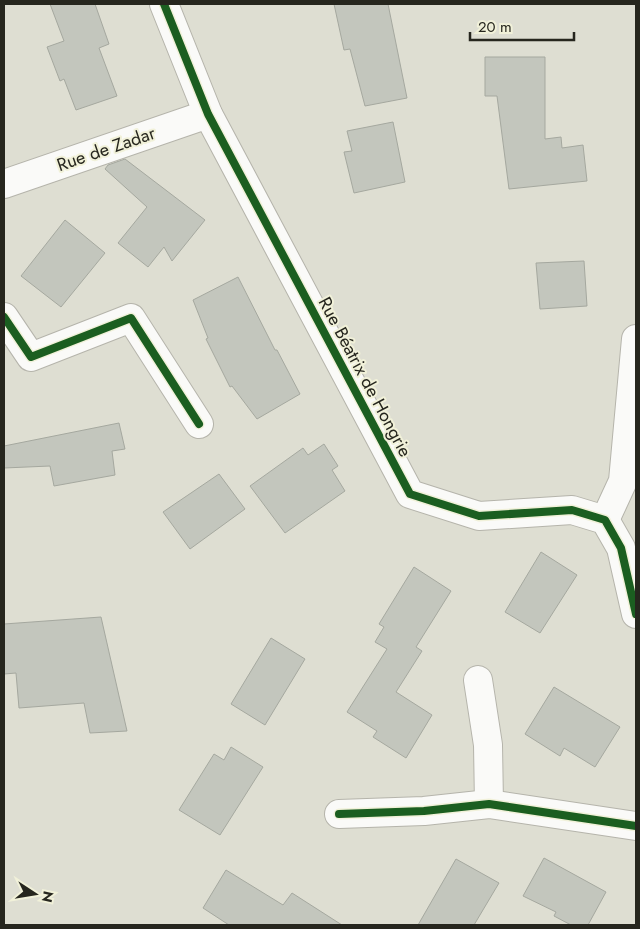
<svg xmlns="http://www.w3.org/2000/svg" width="640" height="929" font-family="Jost,sans-serif">
<style>
.building{fill:#c3c6bd;stroke:#a5a89f}
.lines{fill:none;stroke-linecap:round;stroke-linejoin:round}
.street-casing{stroke:#b5b4ab;stroke-width:30}
.street{stroke:#fafaf8;stroke-width:28}
.cycleway-casing{stroke:#f1f1d9;stroke-width:11}
.cycleway{stroke:#1b5e20;stroke-width:8}
.labels{text-anchor:middle;dominant-baseline:central;stroke-width:4;stroke-linejoin:round;paint-order:stroke}
.street-label{font-size:18px;fill:#26261e;stroke:#f1f1d9}
</style>
<rect width="100%" height="100%" fill="#deded2"/>
<g class="building">
<path d="M 50,4 L 95,4 L 109,44 L 99,48 L 117,96 L 76,110 L 64,79 L 60,81 L 47,47 L 64,41 Z"/>
<path d="M 334,4 L 388,4 L 407,98 L 365,106 L 350,49 L 344,50 Z"/>
<path d="M 485,57 L 545,57 L 545,139 L 561,137 L 562,148 L 583,145 L 587,181 L 509,189 L 497,96 L 485,96 Z"/>
<path d="M 393,122 L 405,182 L 354,193 L 344,152 L 352,151 L 347,131 Z"/>
<path d="M 125,159 L 205,220 L 172,261 L 164,247 L 148,267 L 118,243 L 147,207 L 105,169 L 108,165 Z"/>
<path d="M 65,220 L 105,253 L 61,307 L 21,276 Z"/>
<path d="M 584,261 L 587,306 L 540,309 L 536,263 Z"/>
<path d="M 238,277 L 275,350 L 277,350 L 300,394 L 257,419 L 232,386 L 230,387 L 206,339 L 208,338 L 193,300 Z"/>
<path d="M 119,423 L 125,449 L 112,451 L 115,475 L 54,486 L 50,466 L 4,468 L 4,446 Z"/>
<path d="M 324,444 L 338,466 L 332,470 L 345,491 L 285,533 L 250,486 L 303,448 L 308,455 Z"/>
<path d="M 219,474 L 245,509 L 190,549 L 163,512 Z"/>
<path d="M 541,552 L 577,575 L 540,633 L 505,612 Z"/>
<path d="M 414,567 L 451,591 L 416,647 L 422,651 L 396,692 L 432,715 L 406,758 L 373,737 L 377,731 L 347,712 L 387,649 L 375,642 L 384,627 L 379,624 Z"/>
<path d="M 101,617 L 127,731 L 90,733 L 84,703 L 19,708 L 16,673 L 4,674 L 4,624 Z"/>
<path d="M 271,638 L 305,659 L 265,725 L 231,704 Z"/>
<path d="M 554,687 L 620,727 L 595,767 L 564,748 L 560,756 L 525,734 Z"/>
<path d="M 231,747 L 263,767 L 220,835 L 179,810 L 214,754 L 224,760 Z"/>
<path d="M 544,858 L 606,892 L 588,925 L 571,925 L 554,916 L 556,912 L 523,896 Z"/>
<path d="M 456,859 L 499,883 L 474,925 L 418,925 Z"/>
<path d="M 226,870 L 283,905 L 292,893 L 342,925 L 229,925 L 203,908 Z"/>
</g>
<g class="lines">
<g class="street-casing">
<g id="street">
<path d="M 164,4 L 208,114 L 410,494 L 479,516 L 572,510 L 605,520 L 621,548 L 636,614"/>
<path d="M 4,184 L 208,114"/>
<path d="M 4,317 L 31,357 L 131,318 L 199,424"/>
<path d="M 605,520 L 623,481 L 636,339"/>
<path d="M 478,680 L 488,745 L 489,804"/>
<path d="M 339,814 L 424,811 L 489,804 L 636,826"/>
</g>
</g>
<use href="#street" class="street"/>
<g class="cycleway-casing">
<g id="cycleway">
<path d="M 164,4 L 208,114 L 410,494 L 479,516 L 572,510 L 605,520 L 621,548 L 636,614"/>
<path d="M 4,317 L 31,357 L 131,318 L 199,424"/>
<path d="M 339,814 L 424,811 L 489,804 L 636,826"/>
</g>
</g>
<use href="#cycleway" class="cycleway"/>
</g>
<g class="labels">
<g class="street-label">
<text transform="translate(106 149) rotate(-19)">Rue de Zadar</text>
<text transform="translate(365 377) rotate(62)">Rue Béatrix de Hongrie</text>
</g>
</g>
<rect width="640" height="929" fill="none" stroke="#26261e" stroke-width="10"/>
<g transform="translate(35 894) rotate(102)" stroke="#f1f1d9" stroke-width="4" paint-order="stroke">
<path d="M0-4L9 19L0 12L-9 19Z" fill="#26261e"/>
<text y="-8" font-size="14" font-weight="bold" text-anchor="middle" fill="#26261e">N</text>
</g>
<path d="M470 32v8h104v-8" fill="none" stroke="#26261e" stroke-width="2.5"/>
<text x="478" y="32" font-size="15" fill="#26261e" stroke="#f1f1d9" stroke-width="4" paint-order="stroke">20 m</text>
</svg>
